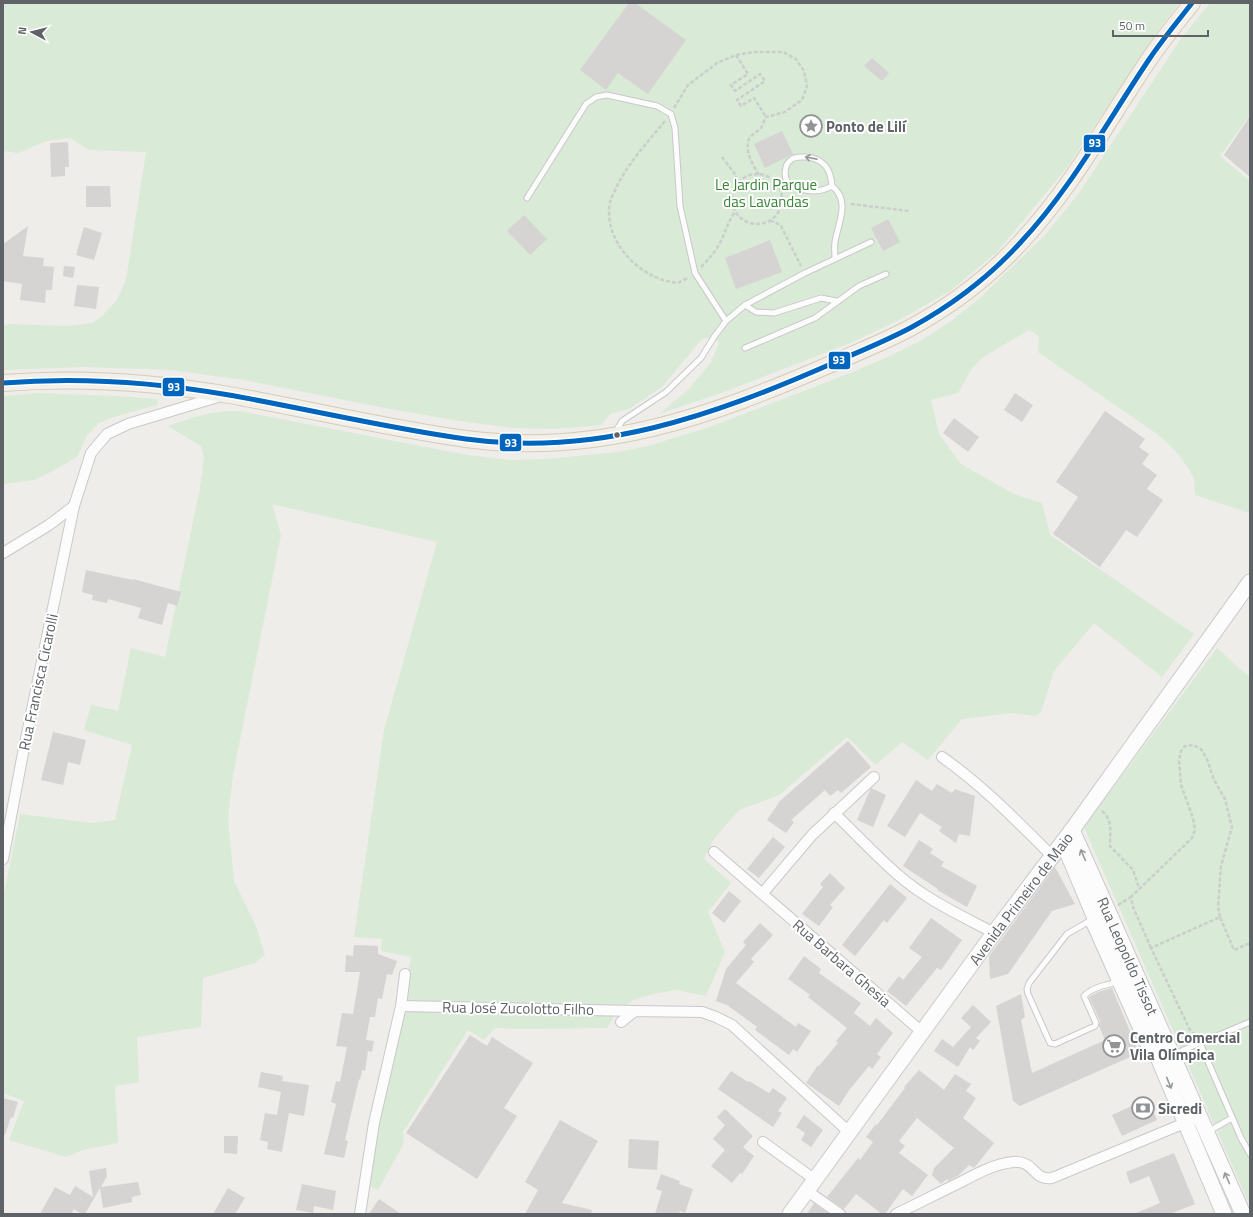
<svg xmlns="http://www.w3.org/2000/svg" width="1253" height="1217" font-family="'Titillium Web',sans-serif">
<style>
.green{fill:#d9ead6}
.building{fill:#d5d4d3}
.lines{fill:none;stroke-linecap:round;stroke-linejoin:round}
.lane-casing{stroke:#c9c9c9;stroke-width:7}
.street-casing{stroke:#c9c9c9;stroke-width:12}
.secondary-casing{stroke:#cbcbcb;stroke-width:17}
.primary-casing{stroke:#d5cbb8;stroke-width:18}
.path{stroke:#cacfcc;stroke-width:2.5;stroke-dasharray:4 2;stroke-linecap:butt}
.lane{stroke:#fcfcfc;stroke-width:5}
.street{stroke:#fcfcfc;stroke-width:10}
.secondary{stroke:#fcfcfc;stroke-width:15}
.primary{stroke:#f3f0e9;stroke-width:16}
.bus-1-casing{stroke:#fff;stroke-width:8}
.bus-1{stroke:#0065bd;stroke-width:5}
.oneway{stroke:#96999b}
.bus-dot{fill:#5f6367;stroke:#fff;stroke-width:1.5}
.labels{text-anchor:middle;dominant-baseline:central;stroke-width:4;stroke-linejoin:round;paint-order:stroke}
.poi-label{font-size:15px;font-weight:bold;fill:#5f6367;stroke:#fff;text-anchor:start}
.park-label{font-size:15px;fill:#3a8538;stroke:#fff}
.street-label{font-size:15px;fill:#5f6367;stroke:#fff}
.line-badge{stroke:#fff;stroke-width:1.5}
.badge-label{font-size:11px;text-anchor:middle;font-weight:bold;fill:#fff}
</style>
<rect width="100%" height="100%" fill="#eeedea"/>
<g class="green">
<path d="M 3,3 L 1179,3 L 1155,35 L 1068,166 L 998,251 L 950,291 L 897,321 L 848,344 L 724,392 L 659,414 L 690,388 L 711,362 L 719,343 L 713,337 L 702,339 L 662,387 L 629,409 L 610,414 L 601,425 L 555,429 L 513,428 L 460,421 L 390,409 L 244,380 L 171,370 L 84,367 L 3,370 L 3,326 L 9,324 L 67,326 L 92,323 L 102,316 L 117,300 L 126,280 L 146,152 L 89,150 L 70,138 L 47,141 L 18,153 L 3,151 Z"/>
<path d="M 1210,3 L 1250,3 L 1250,115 L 1220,156 L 1250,181 L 1250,513 L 1195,495 L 1194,479 L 1189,469 L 1175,450 L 1157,434 L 1038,352 L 1039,336 L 1029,330 L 983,357 L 971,370 L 958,393 L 931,400 L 939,434 L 961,464 L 1014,494 L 1042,503 L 1050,535 L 1194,634 L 1162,677 L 1094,623 L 1054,671 L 1041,712 L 1035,716 L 1012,713 L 962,719 L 928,760 L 902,742 L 876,765 L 847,737 L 779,795 L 739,810 L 713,840 L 704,859 L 731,883 L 708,912 L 725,952 L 706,996 L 676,990 L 653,994 L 633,1000 L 617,1011 L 607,1028 L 521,1029 L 495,1028 L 484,1040 L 468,1030 L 403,1132 L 404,1143 L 378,1190 L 370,1186 L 376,1136 L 411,957 L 381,951 L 382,939 L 354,937 L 384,730 L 437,542 L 272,504 L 281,535 L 233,775 L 228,819 L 234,881 L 256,926 L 265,955 L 255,963 L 203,978 L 201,1027 L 137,1037 L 139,1082 L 115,1086 L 118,1143 L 83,1150 L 66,1157 L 9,1140 L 24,1101 L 3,1093 L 3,899 L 20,814 L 92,823 L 115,820 L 132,745 L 84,730 L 91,705 L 118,711 L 131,648 L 165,657 L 200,488 L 204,457 L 201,446 L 168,426 C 194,417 212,410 240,411 L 467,455 L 510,460 L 546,459 L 618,452 L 648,446 L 707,428 L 853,372 L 890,356 L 922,340 L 950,322 L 980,298 L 1045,235 L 1079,193 L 1180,40 Z"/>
<path d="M 38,393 L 116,396 L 158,399 L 157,405 L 114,417 L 99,423 L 87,435 L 77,457 L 49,473 L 34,480 L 3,484 L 3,396 Z"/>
<path d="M 1217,648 L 1250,678 L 1250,1206 L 1084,827 Z"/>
</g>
<g class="building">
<path d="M 629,3 L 635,3 L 686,40 L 648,94 L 618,73 L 606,90 L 580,70 Z"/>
<path d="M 872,58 L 889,73 L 882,81 L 864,66 Z"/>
<path d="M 1250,116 L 1250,177 L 1224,155 Z"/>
<path d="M 782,131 L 793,154 L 765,168 L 754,144 Z"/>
<path d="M 68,142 L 69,167 L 65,167 L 65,176 L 51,177 L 50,143 Z"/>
<path d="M 86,186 L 110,186 L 111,207 L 86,207 Z"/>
<path d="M 524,215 L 547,239 L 530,255 L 507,231 Z"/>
<path d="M 888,219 L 900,242 L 883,251 L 871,228 Z"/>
<path d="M 28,226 L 23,256 L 44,258 L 43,266 L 54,267 L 52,290 L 46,290 L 45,303 L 20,300 L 22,284 L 3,281 L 3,244 Z"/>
<path d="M 84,227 L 102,233 L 94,260 L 76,255 Z"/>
<path d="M 770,240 L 782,272 L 736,289 L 725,258 Z"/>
<path d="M 64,266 L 75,267 L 73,278 L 63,276 Z"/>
<path d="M 77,285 L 99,287 L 96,309 L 74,306 Z"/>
<path d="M 1015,393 L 1033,405 L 1022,422 L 1004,410 Z"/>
<path d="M 1105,411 L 1145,439 L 1139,447 L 1149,454 L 1142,464 L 1157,475 L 1147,489 L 1163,500 L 1137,537 L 1126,530 L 1100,567 L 1053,534 L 1078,497 L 1056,482 Z"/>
<path d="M 954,418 L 979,437 L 968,452 L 943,433 Z"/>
<path d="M 86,570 L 133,580 L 133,579 L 181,592 L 177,606 L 168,603 L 162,625 L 138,618 L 141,608 L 108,599 L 107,603 L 92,600 L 93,595 L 82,592 Z"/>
<path d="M 53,732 L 86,740 L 80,765 L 68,762 L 63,785 L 41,780 Z"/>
<path d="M 848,741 L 871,767 L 841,793 L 838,790 L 830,796 L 825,790 L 791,820 L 794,822 L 786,833 L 767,820 L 780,801 Z"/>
<path d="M 916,780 L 932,791 L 937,784 L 952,793 L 955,789 L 975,796 L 970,836 L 959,834 L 956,843 L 939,831 L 942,827 L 920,813 L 905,837 L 887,826 Z"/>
<path d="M 871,788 L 886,795 L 873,827 L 857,820 Z"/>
<path d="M 773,837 L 785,847 L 759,878 L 747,869 Z"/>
<path d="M 919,840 L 933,849 L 930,853 L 944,862 L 941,866 L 977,886 L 967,907 L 937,890 L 938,889 L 903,866 Z"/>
<path d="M 1055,867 L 1075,904 L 1052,911 L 1008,974 L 990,979 L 989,956 Z"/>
<path d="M 830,873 L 845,888 L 830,905 L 833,907 L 819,926 L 802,914 L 823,887 L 820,884 Z"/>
<path d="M 890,884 L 907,898 L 887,923 L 884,920 L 855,956 L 842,945 Z"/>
<path d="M 729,891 L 741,901 L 724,923 L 712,913 Z"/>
<path d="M 931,918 L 962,940 L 941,970 L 937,968 L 906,1006 L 887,991 L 899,976 L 903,980 L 922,957 L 909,948 Z"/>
<path d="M 760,923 L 773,935 L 751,959 L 754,962 L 736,983 L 796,1027 L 798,1023 L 811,1031 L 797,1052 L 793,1049 L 789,1055 L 755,1030 L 757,1027 L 727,1005 L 716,1001 L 726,969 L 746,945 L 743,942 Z"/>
<path d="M 354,945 L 378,946 L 378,954 L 397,961 L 392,975 L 387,974 L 382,999 L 378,998 L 375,1017 L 370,1017 L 366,1040 L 374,1041 L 372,1052 L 368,1051 L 365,1071 L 362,1070 L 360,1080 L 359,1079 L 345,1140 L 348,1141 L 344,1158 L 324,1154 L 336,1104 L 331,1102 L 336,1081 L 340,1082 L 347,1047 L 336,1046 L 342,1013 L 353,1014 L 360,972 L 345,972 L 346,955 L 353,956 Z"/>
<path d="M 804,956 L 821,969 L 819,973 L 861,1003 L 854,1013 L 870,1026 L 876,1018 L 893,1033 L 877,1054 L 881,1057 L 872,1069 L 869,1066 L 850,1089 L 839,1106 L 806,1083 L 818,1065 L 819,1066 L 838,1043 L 836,1041 L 847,1028 L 808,997 L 810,995 L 788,979 Z"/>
<path d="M 1112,988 L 1139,1053 L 1020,1106 L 1013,1101 L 996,1006 L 1021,994 L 1025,1017 L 1021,1020 L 1032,1073 L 1105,1040 L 1099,1026 L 1100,1021 L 1089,997 L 1098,992 Z"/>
<path d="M 973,1005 L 991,1022 L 976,1038 L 980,1041 L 973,1050 L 970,1047 L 958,1067 L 934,1051 L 942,1039 L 953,1047 L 971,1027 L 961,1018 Z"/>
<path d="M 470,1035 L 487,1046 L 492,1037 L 533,1063 L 504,1108 L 517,1116 L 477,1179 L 406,1133 Z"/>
<path d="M 919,1070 L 944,1090 L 955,1074 L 971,1084 L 966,1091 L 976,1098 L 963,1118 L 994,1143 L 974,1168 L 969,1165 L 958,1176 L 948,1181 L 947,1179 L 941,1184 L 932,1175 L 934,1168 L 954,1148 L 917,1118 L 899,1141 L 905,1146 L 899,1153 L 928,1175 L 912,1196 L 903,1189 L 885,1214 L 882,1214 L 856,1194 L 844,1209 L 827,1197 L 858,1158 L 860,1160 L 873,1142 L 866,1137 L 876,1124 L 877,1125 L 905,1088 L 904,1087 Z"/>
<path d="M 731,1071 L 748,1082 L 749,1081 L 769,1093 L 773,1088 L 787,1098 L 778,1111 L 782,1113 L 773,1127 L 718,1089 Z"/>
<path d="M 261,1072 L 283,1076 L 282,1081 L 309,1085 L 304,1116 L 289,1113 L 282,1152 L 267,1149 L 268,1142 L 260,1140 L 265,1113 L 277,1115 L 281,1092 L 258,1087 Z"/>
<path d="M 3,1098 L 18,1102 L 13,1118 L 11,1117 L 5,1135 L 3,1135 Z"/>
<path d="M 1147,1099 L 1157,1120 L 1122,1136 L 1112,1115 Z"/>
<path d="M 725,1109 L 753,1136 L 743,1147 L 754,1156 L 742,1174 L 740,1173 L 732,1183 L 711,1166 L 725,1150 L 713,1139 L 725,1125 L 717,1117 Z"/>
<path d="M 804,1115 L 823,1130 L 811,1147 L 801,1140 L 805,1133 L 796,1127 Z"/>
<path d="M 560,1120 L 598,1141 L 562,1203 L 592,1210 L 591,1214 L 525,1214 L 538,1190 L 525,1182 Z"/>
<path d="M 224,1136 L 238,1136 L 237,1154 L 224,1153 Z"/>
<path d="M 629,1139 L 659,1141 L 657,1170 L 628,1168 Z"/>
<path d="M 1174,1153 L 1195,1204 L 1170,1214 L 1134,1214 L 1160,1203 L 1149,1176 L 1130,1184 L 1126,1172 Z"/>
<path d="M 106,1168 L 107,1176 L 101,1187 L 138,1182 L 141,1195 L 132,1197 L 132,1202 L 103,1208 L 100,1188 L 85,1214 L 82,1214 L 74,1209 L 71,1214 L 40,1214 L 55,1187 L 70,1195 L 75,1186 L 93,1197 L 89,1171 Z"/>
<path d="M 661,1174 L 680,1181 L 679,1184 L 693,1189 L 685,1213 L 680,1211 L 679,1214 L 655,1214 L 662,1191 L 656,1189 Z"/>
<path d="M 302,1184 L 336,1191 L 333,1210 L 314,1206 L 313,1213 L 296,1210 Z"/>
<path d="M 228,1188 L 245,1198 L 235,1214 L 213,1214 Z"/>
<path d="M 379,1199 L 401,1214 L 369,1214 Z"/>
<path d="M 814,1203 L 829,1214 L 807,1214 Z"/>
</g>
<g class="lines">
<g class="lane-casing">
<g id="lane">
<path d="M 832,186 C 821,192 812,192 800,189 C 796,188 791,186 789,184 C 783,177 784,164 792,159 C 796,156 802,157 807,157 C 824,159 831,169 832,186 C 851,201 838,223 835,242 C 834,248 835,253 835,258"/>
<path d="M 527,198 L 586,104 L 596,97 L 607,95 L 657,106 L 671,114 L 675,128 L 680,206 L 695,273 L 726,321"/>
<path d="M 745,305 L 756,312 L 774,313 L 821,298 L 836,301"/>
<path d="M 745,348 L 815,318 L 859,286 L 886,274"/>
<path d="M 615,433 L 622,421 L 666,392 L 701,358 L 714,337 L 726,321 L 745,305 L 805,273 L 871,242"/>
<path d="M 1093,919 L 1067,934 L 1029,983 L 1027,989 L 1028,994 L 1050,1043 L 1055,1044 L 1095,1026 L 1096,1023 L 1084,996 C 1092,987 1111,983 1123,982"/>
<path d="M 1088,922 L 1146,1052 L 1153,1057"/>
<path d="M 1200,1043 L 1241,1138 L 1250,1154"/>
<path d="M 1174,1054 L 1250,1022"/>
<path d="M 1209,1131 L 1232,1118"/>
</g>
</g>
<g class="street-casing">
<g id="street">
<path d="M 3,553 L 49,525 L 74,506 L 91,453 L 107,434 L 128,424 L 221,396"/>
<path d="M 942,757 C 982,785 1017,821 1052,856"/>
<path d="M 834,813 C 855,833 875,855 897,874 C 925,899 960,915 994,933"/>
<path d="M 714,852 L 922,1032"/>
<path d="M 3,859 L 23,753 L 74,506"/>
<path d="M 762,894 L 812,835 L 874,777"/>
<path d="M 401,1006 L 635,1011"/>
<path d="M 621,1022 L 635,1011 L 702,1012 L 716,1017 L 732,1025 L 849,1132"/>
<path d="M 763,1142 L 814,1179"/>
<path d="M 806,1190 L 840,1214"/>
<path d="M 360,1214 L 374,1123 L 401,1006 L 405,974"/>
<path d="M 896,1214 C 917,1204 938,1193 959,1183 C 976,1174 994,1164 1013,1162 C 1035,1160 1033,1181 1052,1178 L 1185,1123 L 1200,1116"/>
</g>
</g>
<g class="secondary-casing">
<g id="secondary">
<path id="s1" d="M 1072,830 L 1243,1214"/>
<path d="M 1063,842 L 1095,918 L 1160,1062 L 1224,1214"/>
<path id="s2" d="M 790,1214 L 994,933 L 1072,830 L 1250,582"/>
</g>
</g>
<g class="primary-casing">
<path id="primary" d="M 3,383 C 78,377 154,382 229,395 C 308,409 386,428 466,439 C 598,457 712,416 831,364 C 858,352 886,341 912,327 C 952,305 989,277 1020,243 C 1072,188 1108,120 1150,58 C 1163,39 1178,21 1192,3"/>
</g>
<g class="path">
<path d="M 736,55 L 748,74 L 731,85 L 735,91 L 760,74 L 765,81 L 737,100 L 741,106 L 754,98 L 766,117"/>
<path d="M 674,108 L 688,85 L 717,63 L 736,55 L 753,52 L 783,52 L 796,59 L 804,71 L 807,86 L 802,100 L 785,112 L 766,117 C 764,120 763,125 761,128 C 757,132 752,134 749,139 C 744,151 753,165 759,175"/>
<path d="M 665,121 C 647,143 628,163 616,188 C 614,193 611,198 610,202 C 604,234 627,263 653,276 C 660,279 672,284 680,282 C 682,281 686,279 688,277"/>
<path d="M 722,157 L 735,174 L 738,183"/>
<circle cx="757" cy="199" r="25"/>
<path d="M 851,204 L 909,211"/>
<path d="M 770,221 L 775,222 L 781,226 L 801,266"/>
<path d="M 701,267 C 709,259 716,251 721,241 C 726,231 728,221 735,212"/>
<path d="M 1102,811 C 1113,820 1110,832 1110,846 L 1133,870 L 1139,888"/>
<path d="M 1118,905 L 1131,897"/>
<path d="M 1151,948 L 1133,907 L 1131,897 L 1192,838 L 1195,830 L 1193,818 L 1181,785 L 1179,761 L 1181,751 L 1185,746 L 1193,745 L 1201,749 L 1207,759 L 1214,780 L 1225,799 L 1232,827 L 1221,866 L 1218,907 L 1220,917"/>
<path d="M 1195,1035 L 1190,1030 L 1151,948 L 1220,917 L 1234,950 L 1250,943"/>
</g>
<use href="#lane" class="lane"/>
<use href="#street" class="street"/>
<use href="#secondary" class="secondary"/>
<use href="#primary" class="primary"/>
<g class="bus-1-casing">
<path id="bus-1" d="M 3,383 C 78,377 154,382 229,395 C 308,409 386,428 466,439 C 598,457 712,416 831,364 C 858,352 886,341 912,327 C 952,305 989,277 1020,243 C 1072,188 1108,120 1150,58 C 1163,39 1178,21 1192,3"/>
</g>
<use href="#bus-1" class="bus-1"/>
</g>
<defs><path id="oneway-shaft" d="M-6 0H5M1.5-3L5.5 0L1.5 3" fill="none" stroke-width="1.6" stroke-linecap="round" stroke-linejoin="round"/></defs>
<g class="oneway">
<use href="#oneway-shaft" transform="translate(811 158) rotate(-169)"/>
<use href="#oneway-shaft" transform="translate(1083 855) rotate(-114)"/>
<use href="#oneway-shaft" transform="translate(1169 1083) rotate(68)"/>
<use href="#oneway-shaft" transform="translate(1227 1178) rotate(-114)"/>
</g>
<defs>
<g id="sight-ring" transform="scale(1.15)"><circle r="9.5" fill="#fff" stroke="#919395" stroke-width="1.5"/><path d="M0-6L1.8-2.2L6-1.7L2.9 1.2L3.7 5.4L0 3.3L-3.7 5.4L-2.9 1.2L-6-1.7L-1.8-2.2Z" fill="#919395"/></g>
<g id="supermarket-ring" transform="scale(1.15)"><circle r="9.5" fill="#fff" stroke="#919395" stroke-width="1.5"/><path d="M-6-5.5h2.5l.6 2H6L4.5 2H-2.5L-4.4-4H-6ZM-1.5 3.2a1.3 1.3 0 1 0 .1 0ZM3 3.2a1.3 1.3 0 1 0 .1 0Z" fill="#919395"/></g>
<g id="bank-ring" transform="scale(1.15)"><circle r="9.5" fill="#fff" stroke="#919395" stroke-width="1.5"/><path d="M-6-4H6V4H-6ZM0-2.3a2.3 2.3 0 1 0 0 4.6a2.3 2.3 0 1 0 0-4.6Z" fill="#919395"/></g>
</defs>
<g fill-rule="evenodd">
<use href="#sight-ring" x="811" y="126"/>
<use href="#supermarket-ring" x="1114" y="1046"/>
<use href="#bank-ring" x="1143" y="1108"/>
</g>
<circle class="bus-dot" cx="617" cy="435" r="3.5"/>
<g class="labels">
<g class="poi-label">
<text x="826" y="126">Ponto de Lilí</text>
<text x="1130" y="1037">Centro Comercial<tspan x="1130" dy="17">Vila Olímpica</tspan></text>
<text x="1158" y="1108">Sicredi</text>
</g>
<g class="park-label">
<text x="766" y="184">Le Jardin Parque<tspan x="766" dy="17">das Lavandas</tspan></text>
</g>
<g class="street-label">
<text transform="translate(38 682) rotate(-78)">Rua Francisca Cicarolli</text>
<text stroke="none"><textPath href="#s2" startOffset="391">Avenida Primeiro de Maio</textPath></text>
<text stroke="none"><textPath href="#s1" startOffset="138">Rua Leopoldo Tissot</textPath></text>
<text transform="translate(842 963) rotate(41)">Rua Barbara Ghesia</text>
<text transform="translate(518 1008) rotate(1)">Rua José Zucolotto Filho</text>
</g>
</g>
<g class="line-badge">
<rect x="1083" y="134" width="23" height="19" rx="4" fill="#0065bd"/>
<rect x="828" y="351" width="23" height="19" rx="4" fill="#0065bd"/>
<rect x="162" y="377" width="23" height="20" rx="4" fill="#0065bd"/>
<rect x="499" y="433" width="23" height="19" rx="4" fill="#0065bd"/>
</g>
<g class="badge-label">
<text x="1095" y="147">93</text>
<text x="839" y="364">93</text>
<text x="174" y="391">93</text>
<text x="511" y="447">93</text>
</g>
<rect width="1253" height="1217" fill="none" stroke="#5f6367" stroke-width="8"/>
<g transform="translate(32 32) rotate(277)" stroke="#ffffff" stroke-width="3" paint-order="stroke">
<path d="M0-3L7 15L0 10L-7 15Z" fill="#5f6367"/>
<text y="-6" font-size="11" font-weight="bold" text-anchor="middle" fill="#5f6367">N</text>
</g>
<path d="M1113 30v6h95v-6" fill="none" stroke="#5f6367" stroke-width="2"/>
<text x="1119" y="30" font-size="12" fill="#5f6367" stroke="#ffffff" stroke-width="3" paint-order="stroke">50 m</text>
</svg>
